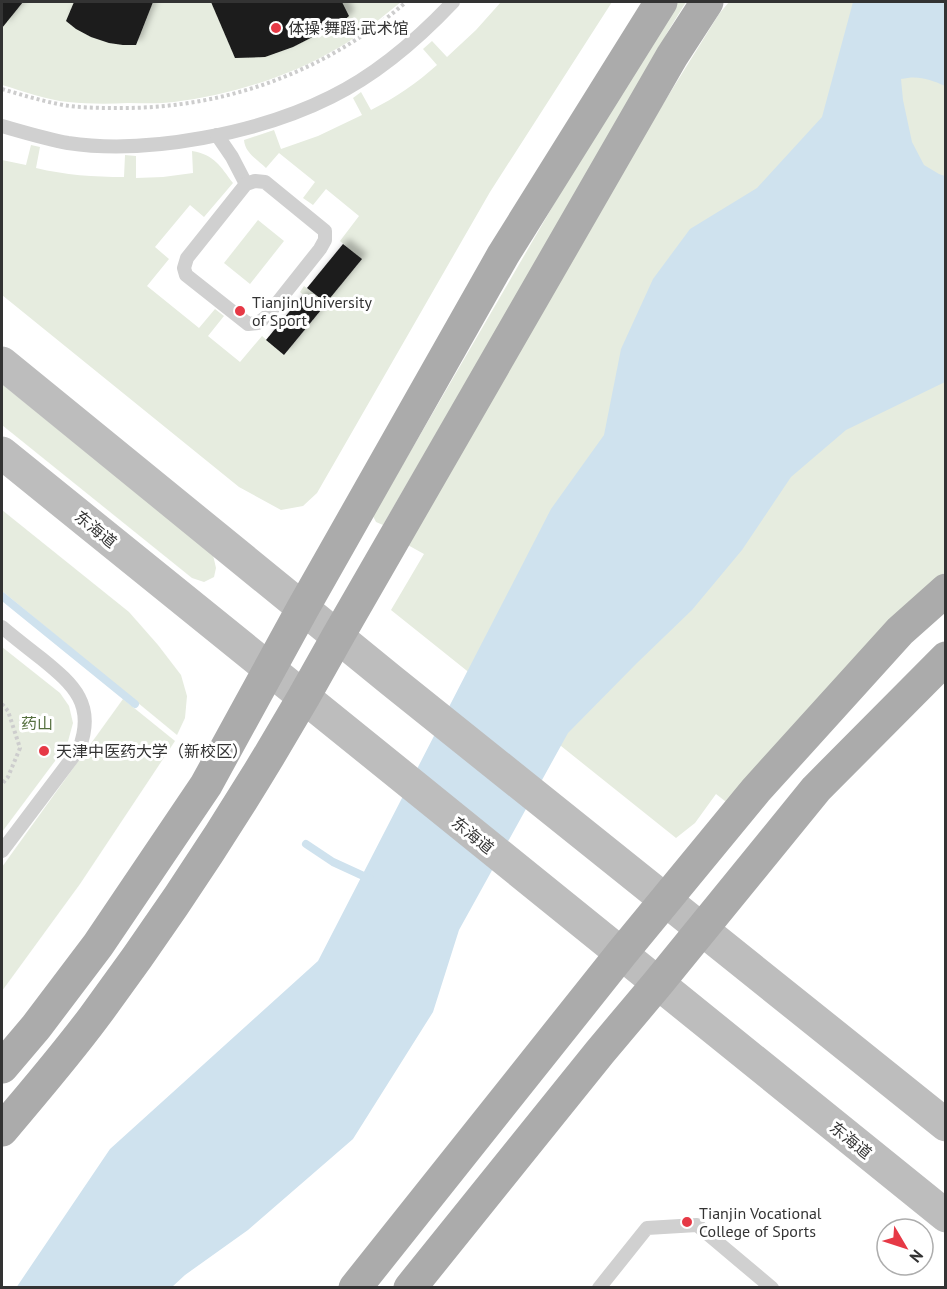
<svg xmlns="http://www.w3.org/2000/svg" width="947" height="1289" font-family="'PT Sans','Noto Sans SC',sans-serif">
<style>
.green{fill:#e6ecdf}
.water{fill:#cfe2ee}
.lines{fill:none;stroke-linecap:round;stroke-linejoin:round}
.stream{stroke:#cfe2ee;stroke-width:8}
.building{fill:#1a1a1a;filter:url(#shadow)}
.path{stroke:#cdcdcd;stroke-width:4;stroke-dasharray:3 3;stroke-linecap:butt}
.service{stroke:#d0d0d0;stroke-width:14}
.secondary{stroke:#bdbdbd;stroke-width:33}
.primary{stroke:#ababab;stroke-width:33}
.poi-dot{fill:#e63946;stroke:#fff;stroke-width:2}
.labels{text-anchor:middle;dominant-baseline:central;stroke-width:6;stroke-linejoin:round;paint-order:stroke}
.poi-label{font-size:16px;fill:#333;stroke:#fff;text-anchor:start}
.street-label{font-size:16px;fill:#333;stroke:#fff}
.park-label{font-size:16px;fill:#56703f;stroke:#fff}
</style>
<defs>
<filter id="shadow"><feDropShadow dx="5.5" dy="-5.5" stdDeviation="3" flood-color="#0004"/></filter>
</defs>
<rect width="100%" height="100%" fill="#fff"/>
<g class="green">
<path d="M 2,2 L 401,2 C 381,18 361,35 338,48 C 289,77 230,95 174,102 C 159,104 143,103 128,103 C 108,104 88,104 68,102 C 46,100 23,91 2,85 Z"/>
<path d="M 501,2 L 612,2 L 490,192 L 317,493 L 303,506 L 281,510 L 239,487 L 2,295 L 2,160 L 26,165 L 31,145 L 40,147 L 36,168 C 65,175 94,177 124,177 L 125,155 L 136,156 L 136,178 L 163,177 L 193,173 L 192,151 C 215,155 220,166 233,183 L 204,217 L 190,205 L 155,247 L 169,259 L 147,286 L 199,328 L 215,309 L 224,316 L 208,336 L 240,362 L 262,336 L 284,355 L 321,310 L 300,292 L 304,286 L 326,303 L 361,259 L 340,241 L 359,216 L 326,189 L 313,205 L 303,198 L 315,182 L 279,153 L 266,168 C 257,159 245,153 244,140 L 274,130 L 281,149 L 318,136 L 362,115 L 353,98 L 361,92 L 371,110 C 395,98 417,83 437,65 L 423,49 L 432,41 L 447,57 L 476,30 Z"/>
<path d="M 676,2 L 686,2 L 667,33 L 653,61 L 383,525 L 376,522 L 373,516 L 633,68 Z"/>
<path d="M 729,2 L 945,2 L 945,572 L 915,601 L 730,805 L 716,794 L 695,823 L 676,838 L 391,610 L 424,554 L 406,544 L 650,125 L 719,14 Z"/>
<path d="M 258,220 L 284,241 L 250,284 L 224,263 Z"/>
<path d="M 2,384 L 213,555 L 216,568 L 214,577 L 204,582 L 192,578 L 2,425 Z"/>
<path d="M 2,510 L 129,612 L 158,645 L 181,675 L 187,696 L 185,718 L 177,735 L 2,591 Z"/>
<path d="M 2,647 L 60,693 L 69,706 L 73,723 L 67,745 L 2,832 Z"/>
<path d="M 123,699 L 175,741 L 80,884 L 2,991 L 2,867 Z"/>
</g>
<path class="water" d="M 853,2 L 945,2 L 945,86 C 930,79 918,75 901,79 L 903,100 L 912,142 L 924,165 L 939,174 L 945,176 L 945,382 L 846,430 L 791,477 L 742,550 L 692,610 L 637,663 L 568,733 L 459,930 L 433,1012 L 353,1139 L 248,1230 L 185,1275 L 172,1287 L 16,1288 L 110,1149 L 318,961 L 551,509 L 604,435 L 621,349 L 653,279 L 690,229 L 757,188 L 822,117 Z"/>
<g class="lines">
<g class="stream">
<path d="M 2,596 L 135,704"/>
<path d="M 306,844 L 333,862 L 370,879"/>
</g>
</g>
<g class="building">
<path d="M 2,2 L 23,2 L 2,28 Z"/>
<path d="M 74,2 L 153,2 L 136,45 L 123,45 L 109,43 L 91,37 L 76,29 L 66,21 Z"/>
<path d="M 211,2 L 342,2 L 349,16 L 342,22 L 293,47 L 265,57 L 235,58 Z"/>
<path d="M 343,244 L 362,259 L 326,303 L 307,288 Z"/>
<path d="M 303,295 L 321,310 L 284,355 L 266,340 Z"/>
</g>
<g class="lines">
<g class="path">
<path d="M 2,89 C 22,95 42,101 63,105 C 81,108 100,108 118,108 C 224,109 326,72 406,2"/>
<path d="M 2,704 L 8,711 L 20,748 L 8,777 L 2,784"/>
</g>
<g class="service">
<path d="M 2,126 C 23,132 46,139 68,143 C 148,155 259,133 331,97 C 378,74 418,39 453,2"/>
<path d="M 217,135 L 232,157 L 246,184"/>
<path d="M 255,181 L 265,182 L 325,231 L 325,240 L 320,249 L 266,317 L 258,323 L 248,324 L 186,275 L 184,268 L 187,258 L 246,184 Z"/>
<path d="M 2,627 C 15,638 28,648 42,659 C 74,685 96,705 79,749 L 2,851"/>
<path d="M 599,1288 L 647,1228 L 697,1225 L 772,1288"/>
</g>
<g class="secondary">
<path d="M 2,363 L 392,681 L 946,1125"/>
<path d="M 2,453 L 946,1216"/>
</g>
<g class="primary">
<path d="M 2,1067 L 36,1027 L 98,945 L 206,785 L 303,608 L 503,255 L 661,2"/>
<path d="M 2,1130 C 33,1093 65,1056 94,1017 C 183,897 266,767 338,636 L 672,56 L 707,2"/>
<path d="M 355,1288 L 621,954 L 756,790 L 900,631 L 946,590"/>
<path d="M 410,1288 L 600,1052 L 658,983 L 816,789 L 946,658"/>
</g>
</g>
<g class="poi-dot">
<circle cx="276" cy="28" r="6"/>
<circle cx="240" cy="311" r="6"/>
<circle cx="44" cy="751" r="6"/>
<circle cx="687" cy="1222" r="6"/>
</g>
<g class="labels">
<g class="poi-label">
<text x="288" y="28">体操·舞蹈·武术馆</text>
<text x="252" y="302">Tianjin University<tspan x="252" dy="18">of Sport</tspan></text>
<text x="56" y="751">天津中医药大学（新校区）</text>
<text x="699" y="1213">Tianjin Vocational<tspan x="699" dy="18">College of Sports</tspan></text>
</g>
<g class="street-label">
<text transform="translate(96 529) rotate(39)">东海道</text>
<text transform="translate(473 835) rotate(39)">东海道</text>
<text transform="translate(851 1140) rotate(39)">东海道</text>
</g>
<g class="park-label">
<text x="37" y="723">药山</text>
</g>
</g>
<rect width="947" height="1289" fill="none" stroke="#333333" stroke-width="6"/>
<g transform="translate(905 1247) rotate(129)"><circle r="28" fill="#ffffff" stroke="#adadad" stroke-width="1.5"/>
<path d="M0-4.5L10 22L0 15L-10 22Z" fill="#e63946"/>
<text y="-9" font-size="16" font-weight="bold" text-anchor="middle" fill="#333333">N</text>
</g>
</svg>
